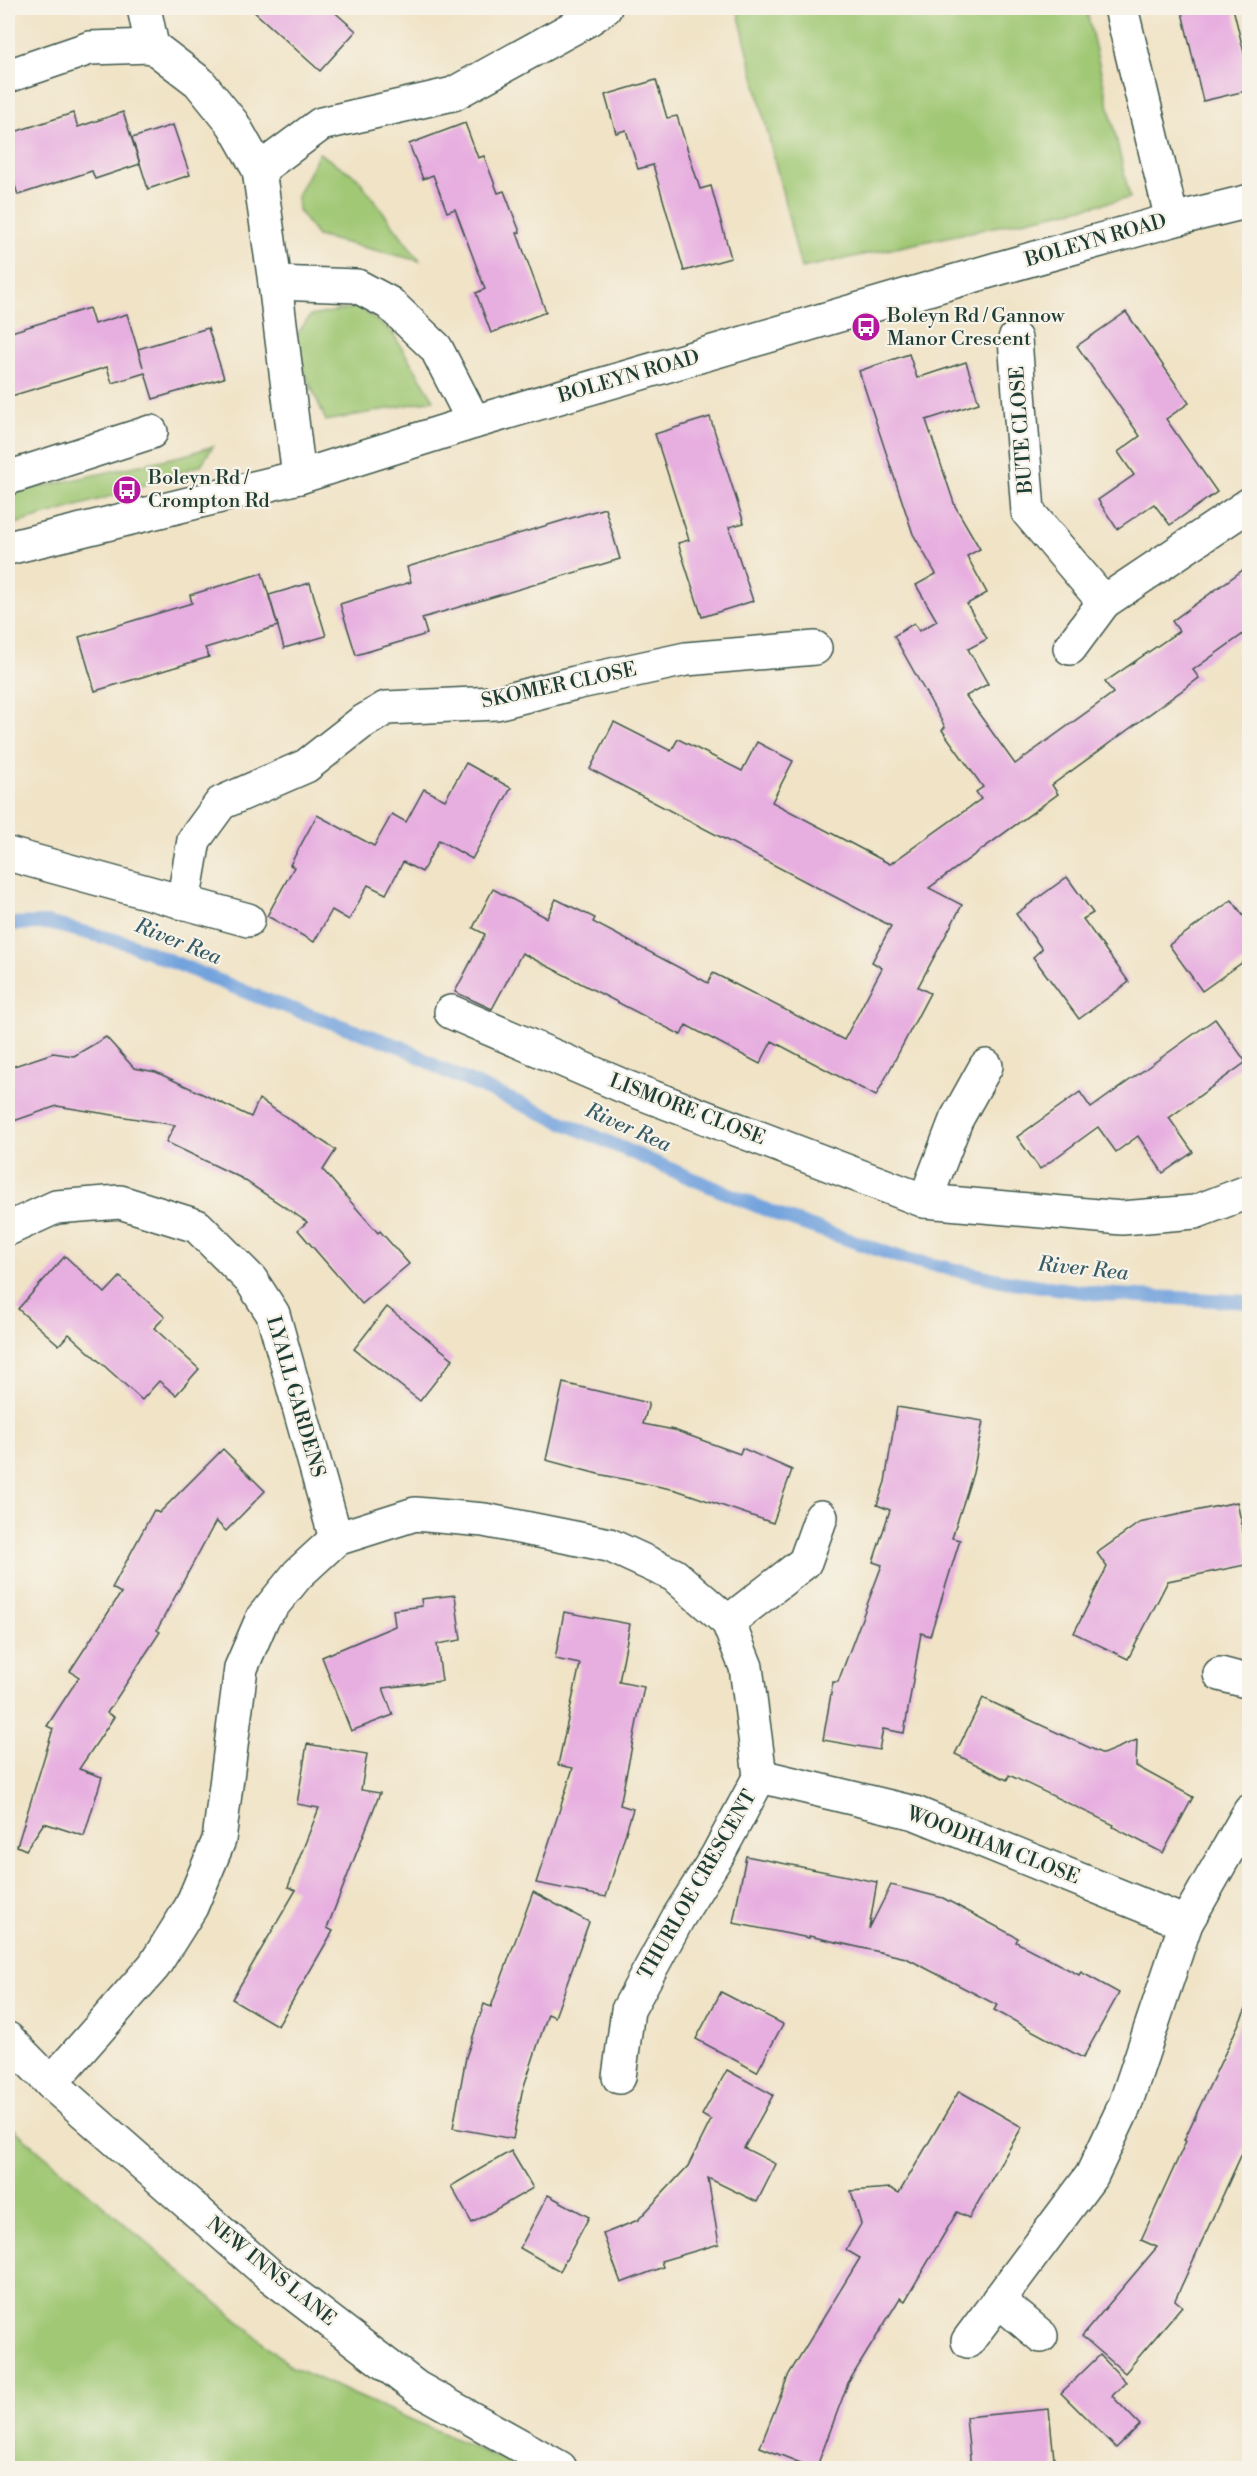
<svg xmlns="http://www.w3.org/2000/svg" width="1257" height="2476" font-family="'Libre Bodoni',serif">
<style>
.green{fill:#a0c874;stroke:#608254;stroke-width:1.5}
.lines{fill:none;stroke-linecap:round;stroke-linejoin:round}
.stream{stroke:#73a3dd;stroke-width:14}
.building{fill:#e7aee0}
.street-casing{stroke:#3e564a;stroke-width:36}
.secondary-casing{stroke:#3e564a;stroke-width:36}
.street{stroke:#fff;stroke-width:33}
.secondary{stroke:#fff;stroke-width:33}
.labels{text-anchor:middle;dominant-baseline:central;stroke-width:4.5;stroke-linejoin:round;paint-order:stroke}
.street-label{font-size:20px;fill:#1f3d34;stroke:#f7f3e8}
.poi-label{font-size:20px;fill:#1f3d34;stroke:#f7f3e8;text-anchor:start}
.water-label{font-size:21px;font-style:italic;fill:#385c67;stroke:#f7f3e8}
</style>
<rect width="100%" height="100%" fill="#f7f3e8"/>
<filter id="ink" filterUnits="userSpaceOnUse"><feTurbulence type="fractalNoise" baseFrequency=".0167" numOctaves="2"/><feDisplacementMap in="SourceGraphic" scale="12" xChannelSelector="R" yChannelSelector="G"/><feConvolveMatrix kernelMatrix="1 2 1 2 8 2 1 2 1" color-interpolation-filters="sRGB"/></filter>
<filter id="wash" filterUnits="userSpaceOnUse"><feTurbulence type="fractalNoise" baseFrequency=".008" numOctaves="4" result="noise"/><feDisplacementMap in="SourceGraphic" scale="24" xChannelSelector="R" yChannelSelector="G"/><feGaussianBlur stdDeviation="1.35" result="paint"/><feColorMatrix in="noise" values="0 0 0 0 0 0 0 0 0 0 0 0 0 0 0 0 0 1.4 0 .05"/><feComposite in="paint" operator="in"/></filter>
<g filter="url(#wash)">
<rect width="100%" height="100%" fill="#f0e3c6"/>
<g class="green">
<path d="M 737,8 L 1086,8 L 1130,198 L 801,268 Z"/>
<path d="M 319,153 L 357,177 L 420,261 L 317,236 L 298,210 L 297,196 Z"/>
<path d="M 358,307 L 392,332 L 434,400 L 326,421 L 292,342 L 310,316 Z"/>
<path d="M 213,446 L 201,465 L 115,495 L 8,526 L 8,494 L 185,455 Z"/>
<path d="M 8,2124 L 292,2367 L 521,2468 L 8,2468 Z"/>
</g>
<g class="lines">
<path class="stream" d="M 8,924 L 48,923 L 127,943 L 258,997 L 402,1047 L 443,1070 L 679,1173 L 783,1217 L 902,1258 L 1005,1281 L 1100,1294 L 1250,1302"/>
</g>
<g id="blocks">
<g class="building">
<path d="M 250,8 L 330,8 L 356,31 L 320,71 Z"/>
<path d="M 1181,8 L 1233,8 L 1250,77 L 1250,90 L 1203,101 Z"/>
<path d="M 656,80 L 667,118 L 677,116 L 700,189 L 711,186 L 731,258 L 684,271 L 653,165 L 638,169 L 626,130 L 616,133 L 605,95 Z"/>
<path d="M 123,112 L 140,164 L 95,179 L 92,171 L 18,195 L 8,164 L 8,134 L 73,113 L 78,127 Z"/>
<path d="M 465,123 L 478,158 L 484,156 L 498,193 L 504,191 L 520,232 L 517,233 L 546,312 L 491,333 L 476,293 L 485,289 L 455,209 L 447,212 L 433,175 L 423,179 L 409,144 Z"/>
<path d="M 173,125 L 190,175 L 148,189 L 132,138 Z"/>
<path d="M 89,308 L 94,324 L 127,314 L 143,367 L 138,349 L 208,328 L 224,378 L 153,399 L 145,373 L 112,383 L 107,367 L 8,397 L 8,333 Z"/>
<path d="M 1126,312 L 1189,403 L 1166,419 L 1217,492 L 1170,525 L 1154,504 L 1117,529 L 1098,500 L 1134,475 L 1118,452 L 1140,436 L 1077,346 Z"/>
<path d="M 909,354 L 917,378 L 966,362 L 979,403 L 926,420 L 955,506 L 980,549 L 967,556 L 987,593 L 967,604 L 987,639 L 968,649 L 988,684 L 966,696 L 1015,764 L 1113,693 L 1105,682 L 1179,631 L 1172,621 L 1250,565 L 1250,629 L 1193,670 L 1199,678 L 1052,785 L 1058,794 L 929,888 L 962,905 L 918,987 L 930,993 L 876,1096 L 772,1041 L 760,1064 L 686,1025 L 681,1035 L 522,953 L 492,1009 L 455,992 L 485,934 L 473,928 L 493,889 L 547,918 L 556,899 L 595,918 L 593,922 L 708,983 L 713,973 L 721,977 L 844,1040 L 882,968 L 872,962 L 891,926 L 590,769 L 614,722 L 671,751 L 678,739 L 742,771 L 757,742 L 793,761 L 772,802 L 890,864 L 981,799 L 976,792 L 983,787 L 942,730 L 945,727 L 894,636 L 914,623 L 919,631 L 937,621 L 916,585 L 936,574 L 913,534 L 859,371 Z"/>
<path d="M 710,417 L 744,523 L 729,527 L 753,601 L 702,617 L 678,543 L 689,540 L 655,434 Z"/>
<path d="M 605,508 L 620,559 L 422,618 L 427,634 L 356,655 L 340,604 L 411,582 L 407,567 Z"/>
<path d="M 262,573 L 278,626 L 205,648 L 209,657 L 95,691 L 79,637 L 192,603 L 190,595 Z"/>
<path d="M 310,583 L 326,636 L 284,648 L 269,595 Z"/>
<path d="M 466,763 L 511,788 L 472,859 L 439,840 L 422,872 L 403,862 L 386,894 L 368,885 L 349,920 L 332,910 L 314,942 L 267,916 L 294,867 L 290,865 L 317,815 L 374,846 L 392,814 L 406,822 L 424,789 L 445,800 Z"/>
<path d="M 1067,877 L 1093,913 L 1083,919 L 1129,982 L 1079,1019 L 1033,957 L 1042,949 L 1016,914 Z"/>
<path d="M 1232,900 L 1250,925 L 1250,957 L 1202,991 L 1169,945 Z"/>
<path d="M 1215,1019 L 1246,1062 L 1169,1118 L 1193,1152 L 1163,1173 L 1138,1136 L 1116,1152 L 1098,1127 L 1040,1169 L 1017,1137 L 1080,1092 L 1091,1108 Z"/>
<path d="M 106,1037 L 134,1068 L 156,1072 L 251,1117 L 259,1099 L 336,1150 L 323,1170 L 378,1233 L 380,1231 L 409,1264 L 362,1304 L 298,1230 L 307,1222 L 241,1178 L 166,1142 L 175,1125 L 57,1106 L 8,1123 L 8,1068 L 53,1053 L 74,1056 Z"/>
<path d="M 65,1256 L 105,1293 L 120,1277 L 165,1317 L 154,1328 L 199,1369 L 176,1395 L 159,1381 L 142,1400 L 69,1334 L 59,1345 L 18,1309 Z"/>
<path d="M 387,1307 L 453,1359 L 420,1401 L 354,1349 Z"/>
<path d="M 563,1383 L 649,1403 L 643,1424 L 674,1430 L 740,1454 L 742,1448 L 792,1470 L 773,1523 L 676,1490 L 598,1474 L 546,1460 Z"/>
<path d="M 897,1407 L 983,1421 L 973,1473 L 952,1538 L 960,1540 L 930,1636 L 921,1633 L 904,1733 L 883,1729 L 879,1750 L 823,1740 L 833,1682 L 838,1682 L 882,1565 L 873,1562 L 890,1510 L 877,1505 L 885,1482 Z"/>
<path d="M 223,1449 L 265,1491 L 226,1531 L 216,1521 L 157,1630 L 160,1632 L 107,1713 L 114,1717 L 79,1769 L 102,1777 L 84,1836 L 44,1823 L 26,1850 L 17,1846 L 53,1729 L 47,1726 L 79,1677 L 70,1671 L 121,1593 L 112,1588 L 154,1510 L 159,1513 Z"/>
<path d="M 1237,1502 L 1250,1564 L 1168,1581 L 1128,1659 L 1074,1633 L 1107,1567 L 1097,1553 L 1139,1523 Z"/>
<path d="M 455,1595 L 461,1640 L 437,1644 L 442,1681 L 383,1688 L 393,1715 L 351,1731 L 322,1657 L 395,1626 L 393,1610 L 422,1606 L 421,1599 Z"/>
<path d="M 564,1612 L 630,1624 L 619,1682 L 644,1687 L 620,1805 L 633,1809 L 606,1897 L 536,1883 L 573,1768 L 558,1765 L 580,1664 L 555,1659 Z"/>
<path d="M 983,1698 L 1103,1754 L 1137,1740 L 1136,1766 L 1193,1797 L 1163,1853 L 1113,1827 L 1114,1825 L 1009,1775 L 1007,1780 L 955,1754 Z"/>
<path d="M 307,1744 L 367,1754 L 361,1790 L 380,1793 L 327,1928 L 333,1931 L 278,2026 L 232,1999 L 296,1890 L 288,1887 L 319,1808 L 297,1804 Z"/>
<path d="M 746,1856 L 877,1882 L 869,1929 L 891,1885 L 943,1898 L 1018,1938 L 1016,1942 L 1079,1975 L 1081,1972 L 1119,1993 L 1083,2058 L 994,2010 L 997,2005 L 906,1958 L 809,1936 L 809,1938 L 733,1923 Z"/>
<path d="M 533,1892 L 589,1922 L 555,2017 L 548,2014 L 522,2092 L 513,2139 L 453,2128 L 466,2057 L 484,2004 L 491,2007 Z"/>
<path d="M 721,1992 L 783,2024 L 757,2072 L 696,2039 Z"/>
<path d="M 1250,2000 L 1250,2136 L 1175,2300 L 1182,2306 L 1125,2373 L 1082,2336 L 1157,2247 L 1141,2240 L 1186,2141 L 1184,2140 Z"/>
<path d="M 727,2070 L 773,2095 L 744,2148 L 776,2164 L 757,2202 L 708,2178 L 719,2244 L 661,2261 L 663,2267 L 621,2283 L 603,2234 L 638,2220 L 688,2166 L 711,2120 L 702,2115 Z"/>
<path d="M 959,2091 L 1022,2127 L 969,2218 L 957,2212 L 905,2301 L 900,2298 L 848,2383 L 816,2469 L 760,2447 L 789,2374 L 860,2258 L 846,2250 L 861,2224 L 851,2191 L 890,2188 L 899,2193 Z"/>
<path d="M 511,2151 L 533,2188 L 472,2223 L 451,2186 Z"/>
<path d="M 548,2195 L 589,2217 L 560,2271 L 520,2248 Z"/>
<path d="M 1100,2355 L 1126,2382 L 1112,2396 L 1140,2425 L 1116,2448 L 1061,2393 Z"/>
<path d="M 1049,2409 L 1055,2469 L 971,2469 L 966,2417 Z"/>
</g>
</g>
</g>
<g filter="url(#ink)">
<use href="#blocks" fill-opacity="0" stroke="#3e564a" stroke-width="1.5"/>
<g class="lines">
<g class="street-casing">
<g id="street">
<path d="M 144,8 L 152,46 L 199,82 L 233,124 L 259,170 L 275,283 L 299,477"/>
<path d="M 1121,8 L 1172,220"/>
<path d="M 8,76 L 90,48 L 152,46"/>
<path d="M 259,170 L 321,124 L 453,94 L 589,19 L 605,8"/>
<path d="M 275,283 L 357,286 L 389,303 L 436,348 L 474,422"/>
<path d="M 1015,339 L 1028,512 L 1104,602 L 1250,504"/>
<path d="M 8,478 L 151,432"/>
<path d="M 1070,648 L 1104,602"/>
<path d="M 8,854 L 248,920"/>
<path d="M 183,903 L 194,840 L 221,803 L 306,766 L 361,723 L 386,708 L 496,703 L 575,683 L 686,659 L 815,648"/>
<path d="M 451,1012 L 623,1086 L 925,1201 L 1122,1218 L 1195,1212 L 1250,1191"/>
<path d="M 925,1201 L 956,1120 L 986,1066"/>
<path d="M 8,1229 L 56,1207 L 120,1202 L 197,1226 L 251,1280 L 273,1314 L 336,1539"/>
<path d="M 728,1622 L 805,1562 L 821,1517"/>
<path d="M 1220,1674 L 1250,1682"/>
<path d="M 760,1776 L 915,1813 L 1186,1923"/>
<path d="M 51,2083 L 154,1966 L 191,1907 L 219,1840 L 241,1668 L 263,1617 L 298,1574 L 336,1539 L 415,1514 L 484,1520 L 609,1545 L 674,1575 L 728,1622 L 746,1667 L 760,1776 L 717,1856 L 678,1918 L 628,2010 L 619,2077"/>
<path d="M 998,2300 L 1041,2336"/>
<path d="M 968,2341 L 1092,2175 L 1125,2105 L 1186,1923 L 1250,1811"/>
</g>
</g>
<g class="secondary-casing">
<g id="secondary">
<path d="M 8,548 L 299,477 L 474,422 L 1000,268 L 1172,220 L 1250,201"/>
<path d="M 8,2039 L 51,2083 L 272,2277 L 417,2388 L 560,2468"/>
</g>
</g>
<use href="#street" class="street"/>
<use href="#secondary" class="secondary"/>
</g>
</g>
<defs>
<g id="bus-disc" transform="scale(1.5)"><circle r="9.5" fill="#b5179e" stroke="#f7f3e8"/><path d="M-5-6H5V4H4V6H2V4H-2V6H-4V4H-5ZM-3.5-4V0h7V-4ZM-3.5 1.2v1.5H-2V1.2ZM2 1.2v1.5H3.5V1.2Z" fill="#fff"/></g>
</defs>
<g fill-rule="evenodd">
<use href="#bus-disc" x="866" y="327"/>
<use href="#bus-disc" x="127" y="490"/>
</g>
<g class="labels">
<g class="street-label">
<text transform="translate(1096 241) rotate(-16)">BOLEYN ROAD</text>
<text transform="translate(629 377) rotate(-16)">BOLEYN ROAD</text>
<text transform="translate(1022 430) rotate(-94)">BUTE CLOSE</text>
<text transform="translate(559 686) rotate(-12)">SKOMER CLOSE</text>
<text transform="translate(687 1110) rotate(21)">LISMORE CLOSE</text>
<text transform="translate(295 1397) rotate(74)">LYALL GARDENS</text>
<text transform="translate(993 1846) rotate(21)">WOODHAM CLOSE</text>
<text transform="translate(698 1885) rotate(-60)">THURLOE CRESCENT</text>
<text transform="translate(271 2272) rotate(39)">NEW INNS LANE</text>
</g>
<g class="poi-label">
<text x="887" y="316">Boleyn Rd / Gannow<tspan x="887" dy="23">Manor Crescent</tspan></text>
<text x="148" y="478">Boleyn Rd /<tspan x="148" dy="23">Crompton Rd</tspan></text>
</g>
<g class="water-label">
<text transform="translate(178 942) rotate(22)">River Rea</text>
<text transform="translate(628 1128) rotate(24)">River Rea</text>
<text transform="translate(1083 1269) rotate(6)">River Rea</text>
</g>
</g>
<rect width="1257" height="2476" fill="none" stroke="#f7f3e8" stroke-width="30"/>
</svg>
